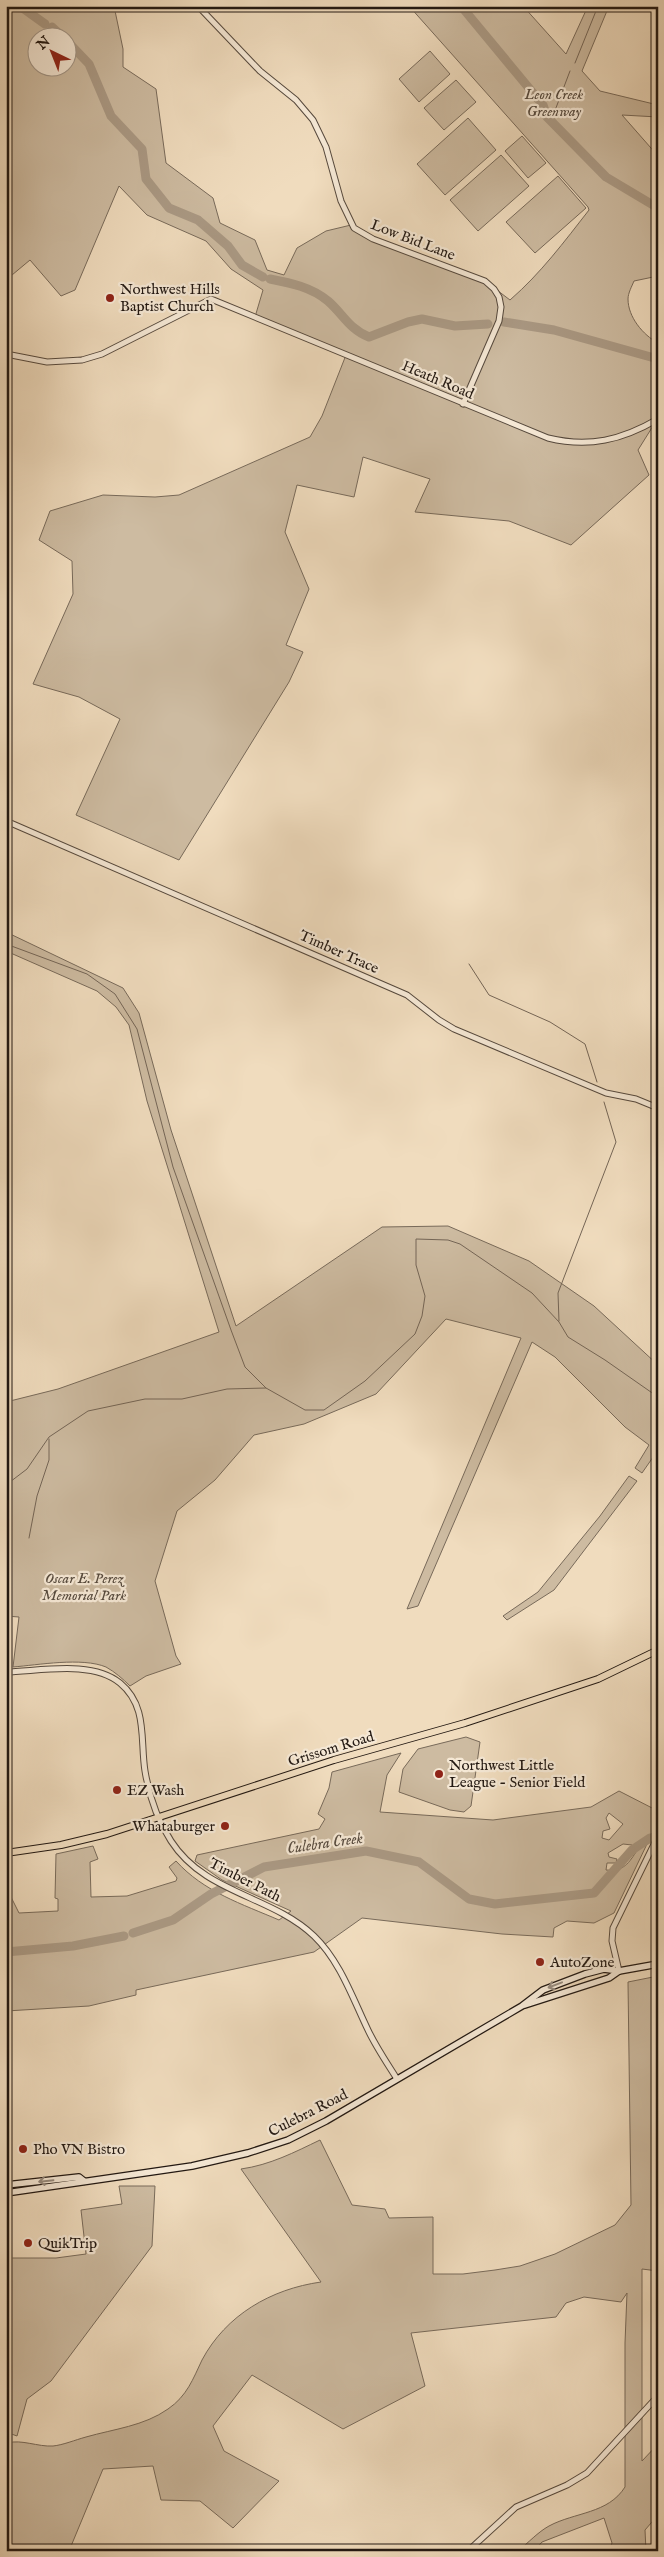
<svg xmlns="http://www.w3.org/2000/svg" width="664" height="2557" font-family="'IM FELL English',serif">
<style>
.green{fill:#cdbba1;stroke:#786a5a;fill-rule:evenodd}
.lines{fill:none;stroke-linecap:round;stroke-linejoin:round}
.stream{stroke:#746556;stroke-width:1}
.river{stroke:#aa9984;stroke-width:9}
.tertiary-casing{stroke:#56493d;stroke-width:7}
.secondary-casing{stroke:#221812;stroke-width:8}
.primary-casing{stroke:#221812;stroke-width:8}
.tertiary{stroke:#f5e8d5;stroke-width:5}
.secondary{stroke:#f5e8d5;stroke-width:5.5}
.primary{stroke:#f0dcbe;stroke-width:6}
.oneway{stroke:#968a7d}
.poi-dot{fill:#8f2418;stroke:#f5e8d5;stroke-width:2}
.labels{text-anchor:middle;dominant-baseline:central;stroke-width:4.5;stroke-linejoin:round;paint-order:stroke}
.park-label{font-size:15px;font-style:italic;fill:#55493d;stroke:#f5e8d5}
.street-label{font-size:15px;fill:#221812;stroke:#f5e8d5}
.poi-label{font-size:15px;fill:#221812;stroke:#f5e8d5;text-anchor:start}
.water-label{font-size:16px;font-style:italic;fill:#584c40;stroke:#f5e8d5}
</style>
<rect width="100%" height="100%" fill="#f0dcbe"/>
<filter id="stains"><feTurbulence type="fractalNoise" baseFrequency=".004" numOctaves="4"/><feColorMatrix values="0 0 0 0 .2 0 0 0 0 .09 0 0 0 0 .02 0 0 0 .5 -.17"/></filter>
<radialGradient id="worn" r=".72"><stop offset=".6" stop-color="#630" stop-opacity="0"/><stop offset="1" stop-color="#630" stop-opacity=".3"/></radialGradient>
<g class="green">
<path d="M 6,6 L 114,6 L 123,49 L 123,67 L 156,89 L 166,163 L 213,198 L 220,223 L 255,240 L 267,270 L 284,275 L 297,248 L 326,231 L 351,225 L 359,232 L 485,281 L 510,300 C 541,273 564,242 589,210 L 588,207 L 409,6 L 523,6 L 566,54 L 588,6 L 609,6 L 582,71 L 600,91 L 658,105 L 658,117 L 622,115 L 658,156 L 658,276 L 634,281 C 632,286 628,293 628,299 C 628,317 643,335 658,343 L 658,418 L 638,450 L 649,475 L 571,545 L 509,521 L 415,512 L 430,479 L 363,457 L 354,497 L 297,485 L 285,532 L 309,589 L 286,645 L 303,652 L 289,682 L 179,860 L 76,815 L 120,719 L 79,697 L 33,684 L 73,594 L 72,561 L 39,540 L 50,511 L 103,495 L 155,497 L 179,495 L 310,437 L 322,416 L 346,355 L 255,317 L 263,290 L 231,269 L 206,241 L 147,215 L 119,186 L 75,290 L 61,296 L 30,260 L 6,280 ZM 38,38 L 68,38 L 68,68 L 38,68 Z"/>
<path d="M 430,51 L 450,74 L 419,102 L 399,79 Z"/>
<path d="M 456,80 L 476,102 L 444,130 L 424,108 Z"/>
<path d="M 468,118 L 496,150 L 445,195 L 417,164 Z"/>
<path d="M 522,136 L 546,163 L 528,178 L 505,151 Z"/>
<path d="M 501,155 L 529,186 L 478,231 L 450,200 Z"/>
<path d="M 558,176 L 586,208 L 535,253 L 506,222 Z"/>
<path d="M 6,932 L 123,988 L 139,1013 L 171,1130 L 236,1326 L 382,1227 L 448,1226 L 529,1261 L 594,1306 L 658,1365 L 658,1450 L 642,1473 L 635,1468 L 649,1445 L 625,1427 L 555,1357 L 532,1342 L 418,1606 L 407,1609 L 521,1338 L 446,1319 L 376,1394 L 304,1424 L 254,1435 L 215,1480 L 177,1511 L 155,1581 L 176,1656 L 181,1664 L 146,1676 L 130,1686 C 123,1679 115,1672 106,1667 C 82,1657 38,1665 13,1667 L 19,1617 L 6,1616 L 6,1538 L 9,1518 L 6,1517 L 6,1402 L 58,1389 L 219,1332 L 147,1101 L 129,1025 L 116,1007 L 97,991 L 6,951 Z"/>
<path d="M 629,1476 L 637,1481 L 554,1590 L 507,1620 L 503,1616 L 538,1592 L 600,1516 Z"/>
<path d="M 466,1737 L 480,1742 L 471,1806 L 464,1812 L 450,1810 L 399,1792 L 403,1769 L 418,1749 Z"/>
<path d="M 401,1753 L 387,1775 L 380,1812 L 493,1820 L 591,1807 L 619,1791 L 658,1811 L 658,1821 L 614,1913 L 594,1923 L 567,1921 L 554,1928 L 553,1937 L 502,1934 L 362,1918 L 314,1952 L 136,1990 L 136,1995 L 89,2006 L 6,2011 L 6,1875 L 8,1891 L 19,1913 L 58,1911 L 58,1899 L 55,1898 L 56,1854 L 93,1846 L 98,1859 L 90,1862 L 91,1897 L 127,1896 L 176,1881 L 177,1878 L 169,1867 L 176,1861 C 204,1892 242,1904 279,1920 L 291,1911 L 222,1880 L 195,1861 L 197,1855 L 319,1829 L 325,1819 L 318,1814 L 329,1788 L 332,1772 ZM 609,1813 L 623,1824 L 609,1840 L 602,1838 L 603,1831 L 610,1829 L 606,1818 ZM 623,1844 L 632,1845 L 636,1852 C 627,1866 622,1871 606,1870 L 607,1863 L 616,1863 L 617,1859 L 609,1857 L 608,1853 Z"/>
<path d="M 658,1976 L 658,2271 L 642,2269 L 642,2461 L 658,2444 L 658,2515 L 645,2530 L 646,2551 L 609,2551 L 612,2543 L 604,2518 L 542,2542 L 534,2551 L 518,2551 C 528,2543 538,2532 549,2526 C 575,2512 608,2514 625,2487 L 625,2343 L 627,2293 L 621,2302 L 584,2297 L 566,2303 L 556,2317 L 411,2333 L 425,2386 L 343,2429 L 252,2375 L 213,2426 L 224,2451 L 279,2481 L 233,2528 L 200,2501 L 161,2500 L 153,2466 L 103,2469 L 69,2551 L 6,2551 L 8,2443 C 21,2439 38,2447 53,2446 C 63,2445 75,2440 86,2437 C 114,2429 144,2426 168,2409 C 187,2396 193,2379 202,2360 C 226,2315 271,2289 321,2282 L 241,2169 C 270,2165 295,2152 320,2140 L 352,2205 L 385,2209 L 389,2218 L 433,2217 L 433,2274 L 463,2274 L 495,2270 L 520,2266 L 555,2254 L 615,2225 L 631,2205 L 628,1982 Z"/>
<path d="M 119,2186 L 155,2186 L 152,2246 L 51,2381 L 27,2399 L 17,2436 L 6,2432 L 6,2258 L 56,2258 L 86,2254 L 81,2210 L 122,2204 Z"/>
</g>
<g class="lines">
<g class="stream">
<path d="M 575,63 L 598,6"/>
<path d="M 551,121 L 570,71"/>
<path d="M 6,944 L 87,974 L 115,994 L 137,1029 L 173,1167 L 231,1330 L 245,1367 L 266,1388"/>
<path d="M 469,964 L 489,995 L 550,1022 L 585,1044 L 597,1082"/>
<path d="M 559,1321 L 558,1293 L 616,1142 L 604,1102"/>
<path d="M 6,1485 L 27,1469 L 49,1437 L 88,1411 L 145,1399 L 182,1399 L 227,1389 L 266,1388 L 305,1410 L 324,1410 L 365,1381 L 415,1334 L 422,1316 L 425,1296 L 416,1265 L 416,1239 L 448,1240 L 460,1244 L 532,1293 L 559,1322 L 568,1337 L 605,1360 L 658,1397"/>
<path d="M 29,1538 L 37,1496 L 49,1460 L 49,1439"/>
</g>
<g class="river">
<path d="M 20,6 L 45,24"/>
<path d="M 461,6 L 543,105 L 547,117 L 606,177 L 658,208"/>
<path d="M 52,27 L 64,38"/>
<path d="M 68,42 L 89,64 L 111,116 L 142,149 L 146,179 L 169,208 L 198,220 L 228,246 L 242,265 L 263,277"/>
<path d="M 270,279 C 291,283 311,287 328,301 C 343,314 349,329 369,337 L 408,322 L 422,319 L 455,326 L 488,324"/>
<path d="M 504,322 L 554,330 L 658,359"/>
<path d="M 133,1933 L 173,1920 L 211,1894 L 264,1867 L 366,1851 L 419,1862 L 469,1899 L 495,1904 L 594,1893 L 632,1850 L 650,1838"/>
<path d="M 6,1952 L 73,1946 L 124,1936"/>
</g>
<g class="tertiary-casing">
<g id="tertiary">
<path d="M 198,6 L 260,71 L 296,100 L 313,120 L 326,147 L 341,201 L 354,228 L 373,239 L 485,281 L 494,289 L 499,297 L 501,307 L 499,321 L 463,404"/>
<path d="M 6,354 L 47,362 L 82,360 L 102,354 L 211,299 L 548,438 C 589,448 622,440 658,419"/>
<path d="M 6,821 L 407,995 L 439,1020 L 454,1029 L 606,1093 L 636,1099 L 658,1108"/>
<path d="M 6,1672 C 41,1671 92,1660 120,1683 C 148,1706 140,1740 145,1771 C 149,1795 158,1821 171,1841 C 205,1894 271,1895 314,1936 C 340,1961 353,1999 368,2030 C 376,2047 387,2063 397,2079"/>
<path d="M 619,1971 L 612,1941 L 613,1928 L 658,1836"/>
<path d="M 335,2551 L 361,2551"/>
<path d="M 468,2551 L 516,2507 L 567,2485 L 587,2473 L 658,2396"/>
</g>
</g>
<g class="secondary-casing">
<g id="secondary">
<path d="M 525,2005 L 609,1978 L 619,1971"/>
<path d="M 6,2185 L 79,2177 L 84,2181"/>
<path d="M 6,2193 L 192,2166 L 248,2153 L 288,2140 L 326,2121 L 522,2006 L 543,1990 L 585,1974 L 604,1969 L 619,1971 L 658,1964"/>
</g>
</g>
<g class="primary-casing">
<path id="primary" d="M 6,1853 L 61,1845 L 107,1834 L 334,1760 L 465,1723 L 598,1679 L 658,1650"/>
</g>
<use href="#tertiary" class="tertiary"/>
<use href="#secondary" class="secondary"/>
<use href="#primary" class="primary"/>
</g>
<defs><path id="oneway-shaft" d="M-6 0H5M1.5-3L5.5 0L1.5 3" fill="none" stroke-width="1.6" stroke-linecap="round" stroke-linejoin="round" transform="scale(1.25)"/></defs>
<g class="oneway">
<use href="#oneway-shaft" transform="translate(555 1985) rotate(159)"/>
<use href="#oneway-shaft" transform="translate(46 2181) rotate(174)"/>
</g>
<g class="poi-dot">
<circle cx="110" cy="298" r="5"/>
<circle cx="439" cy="1774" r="5"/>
<circle cx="117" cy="1790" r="5"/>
<circle cx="225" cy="1826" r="5"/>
<circle cx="540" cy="1962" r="5"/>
<circle cx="23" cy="2149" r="5"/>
<circle cx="28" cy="2243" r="5"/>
</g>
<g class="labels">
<g class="park-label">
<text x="554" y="94">Leon Creek<tspan x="554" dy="17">Greenway</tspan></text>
<text x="84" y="1578">Oscar E. Perez<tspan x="84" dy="17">Memorial Park</tspan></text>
</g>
<g class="street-label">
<text transform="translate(413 240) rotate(21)">Low Bid Lane</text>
<text transform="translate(438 380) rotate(23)">Heath Road</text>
<text transform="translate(339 952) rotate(24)">Timber Trace</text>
<text transform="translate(331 1749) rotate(-17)">Grissom Road</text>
<text transform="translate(245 1880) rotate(27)">Timber Path</text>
<text transform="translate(308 2113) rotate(-27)">Culebra Road</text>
</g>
<g class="poi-label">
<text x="120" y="289">Northwest Hills<tspan x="120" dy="17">Baptist Church</tspan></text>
<text x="449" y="1765">Northwest Little<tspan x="449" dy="17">League - Senior Field</tspan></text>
<text x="127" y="1790">EZ Wash</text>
<text x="215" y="1826" text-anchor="end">Whataburger</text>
<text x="550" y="1962">AutoZone</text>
<text x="33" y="2149">Pho VN Bistro</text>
<text x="38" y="2243">QuikTrip</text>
</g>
<g class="water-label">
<text transform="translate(325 1844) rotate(-8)">Culebra Creek</text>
</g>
</g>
<rect width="664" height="2557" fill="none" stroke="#f0dcbe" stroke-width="25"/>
<rect x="8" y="8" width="649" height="2542" fill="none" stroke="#221812" stroke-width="2.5"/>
<rect x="12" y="12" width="639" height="2532" fill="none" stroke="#221812"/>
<g transform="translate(52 52) rotate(317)"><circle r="24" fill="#f5e8d5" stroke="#a19587"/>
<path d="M0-4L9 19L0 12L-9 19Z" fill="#8f2418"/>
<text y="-8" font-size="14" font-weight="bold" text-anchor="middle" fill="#221812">N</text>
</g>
<rect width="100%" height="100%" filter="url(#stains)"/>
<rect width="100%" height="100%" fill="url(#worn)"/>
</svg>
